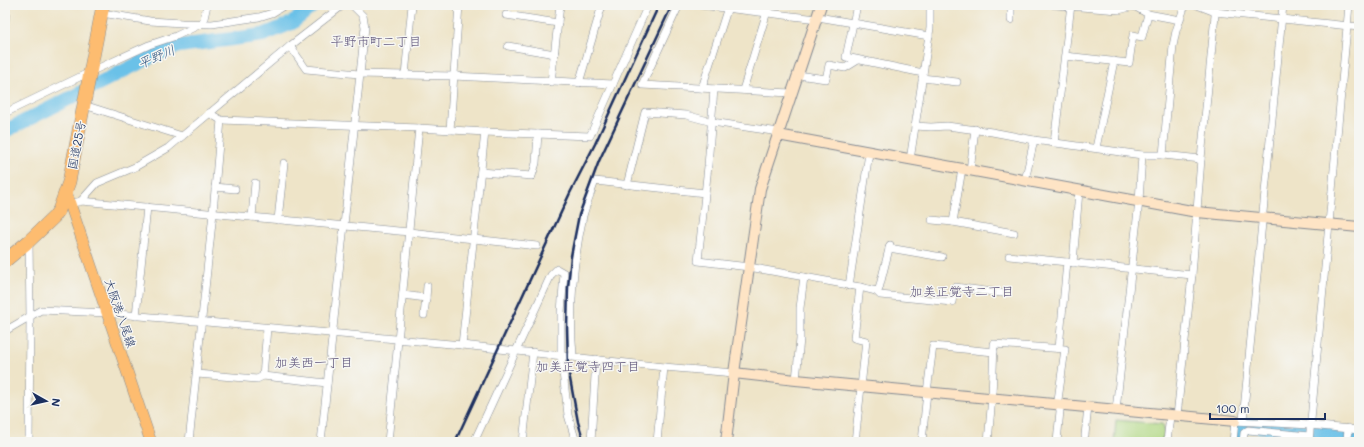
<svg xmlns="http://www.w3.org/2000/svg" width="1364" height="447" font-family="Mali,'Klee One',sans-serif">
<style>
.green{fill:#b0d882;stroke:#668470}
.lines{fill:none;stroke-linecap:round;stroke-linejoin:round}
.river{stroke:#6bc1e8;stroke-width:14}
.street-casing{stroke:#848a93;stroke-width:8}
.secondary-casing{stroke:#848a93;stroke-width:12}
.primary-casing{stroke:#848a93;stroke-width:12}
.highway-casing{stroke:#848a93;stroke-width:14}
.street{stroke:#fff;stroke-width:7}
.secondary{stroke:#fee4c5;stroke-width:10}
.primary{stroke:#fdbc6f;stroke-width:11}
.highway{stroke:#fdbc6f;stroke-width:13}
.rail{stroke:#1b2f5e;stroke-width:2.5}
.labels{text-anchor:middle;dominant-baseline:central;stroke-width:3;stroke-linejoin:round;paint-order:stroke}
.street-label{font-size:12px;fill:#1b2f5e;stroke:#f6f6f2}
.neighbourhood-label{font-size:13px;fill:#5d5379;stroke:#f6f6f2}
.water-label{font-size:13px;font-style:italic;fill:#2f5480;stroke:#f6f6f2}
</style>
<rect width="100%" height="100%" fill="#f6f6f2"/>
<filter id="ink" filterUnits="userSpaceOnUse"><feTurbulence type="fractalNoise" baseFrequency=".025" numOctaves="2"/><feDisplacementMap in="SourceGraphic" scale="8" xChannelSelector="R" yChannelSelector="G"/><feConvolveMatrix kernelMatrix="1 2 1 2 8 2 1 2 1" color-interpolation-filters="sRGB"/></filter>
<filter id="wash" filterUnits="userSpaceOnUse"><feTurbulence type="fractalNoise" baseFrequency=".012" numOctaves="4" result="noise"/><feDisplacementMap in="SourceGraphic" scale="16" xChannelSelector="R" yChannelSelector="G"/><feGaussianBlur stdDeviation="0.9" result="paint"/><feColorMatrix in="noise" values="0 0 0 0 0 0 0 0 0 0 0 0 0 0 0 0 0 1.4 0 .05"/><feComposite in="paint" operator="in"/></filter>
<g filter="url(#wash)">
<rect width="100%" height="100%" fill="#eee4c8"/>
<path class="green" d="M 1116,420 L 1162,424 L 1164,426 L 1163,442 L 1114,442 Z"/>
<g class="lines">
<g class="river">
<path d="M 5,131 L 155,55 L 179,46 L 263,35 L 292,23 L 314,5"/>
<path d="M 1238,442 L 1239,430 L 1245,425 L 1359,436"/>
</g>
</g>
</g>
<g filter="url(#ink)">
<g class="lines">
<g class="street-casing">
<g id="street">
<path d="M 679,5 L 642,85 L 791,93"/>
<path d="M 700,5 L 817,19"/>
<path d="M 857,5 L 846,57 L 923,73"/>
<path d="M 1055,5 L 1119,10 L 1134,6 L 1148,14 L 1180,20"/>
<path d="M 1197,5 L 1215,12 L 1359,27"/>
<path d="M 102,13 L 150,21 L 182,23 L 212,24 L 259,17 L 272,13 L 285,5"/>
<path d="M 506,15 L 558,23"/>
<path d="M 818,17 L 929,36"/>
<path d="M 1011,20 L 1011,5"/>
<path d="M 5,23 L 6,5"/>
<path d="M 203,23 L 207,5"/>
<path d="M 290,46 L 306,69 L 359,74 L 453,76 L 613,84"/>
<path d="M 508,46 L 555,54"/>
<path d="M 1065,56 L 1129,63 L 1133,35 L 1142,37 L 1148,14"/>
<path d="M 405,75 L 412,5"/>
<path d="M 798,75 L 826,79 L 829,65 L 845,68 L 858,60"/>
<path d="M 922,78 L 957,82"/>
<path d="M 551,82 L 560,5"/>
<path d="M 579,83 L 602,5"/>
<path d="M 702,88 L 728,7"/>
<path d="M 714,89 L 708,166 L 698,261 L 749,267 L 860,287 L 876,291 L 880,295 L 952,302 L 955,287 L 1001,293"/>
<path d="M 743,90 L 769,5"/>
<path d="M 84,105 L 182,136"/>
<path d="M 5,113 L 90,72 L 149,45 L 176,36 L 203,23"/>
<path d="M 209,113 L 221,120 L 419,128 L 485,132 L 590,136 L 648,5"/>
<path d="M 915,126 L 931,127 L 947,126 L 992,132 L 1034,140 L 1142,155 L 1163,155 L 1201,159"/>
<path d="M 450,130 L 459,5"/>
<path d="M 1054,143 L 1071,5"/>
<path d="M 1096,148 L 1114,61"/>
<path d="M 1163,155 L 1173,46 L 1176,31 L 1185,5"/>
<path d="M 910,160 L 930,28 L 930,5"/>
<path d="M 970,171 L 975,129"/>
<path d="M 481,172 L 532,176 L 536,163 L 538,134"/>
<path d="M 1025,181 L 1034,140"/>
<path d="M 627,185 L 645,112 L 686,115 L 712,122 L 779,132"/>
<path d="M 215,187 L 235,189"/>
<path d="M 81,201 L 97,183 L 135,167 L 168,148 L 290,46 L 343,5"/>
<path d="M 70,204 L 81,201 L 409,232 L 537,246"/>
<path d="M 252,217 L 255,183"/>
<path d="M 278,220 L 284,163"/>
<path d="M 932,220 L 953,222 L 1014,233"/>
<path d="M 953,222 L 962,169"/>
<path d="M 29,242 L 30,317 L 29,442"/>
<path d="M 889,248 L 942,257"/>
<path d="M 1009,256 L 1192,275"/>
<path d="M 1073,263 L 1079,191"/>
<path d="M 849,286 L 869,153"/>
<path d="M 876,291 L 879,289 L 890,245"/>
<path d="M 403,295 L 426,298 L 424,315"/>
<path d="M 426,298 L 427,286"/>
<path d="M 136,316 L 147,207"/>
<path d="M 5,331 L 41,310 L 107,313 L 462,345 L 664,367 L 734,373"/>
<path d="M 462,345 L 485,132"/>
<path d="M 1059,348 L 1067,262"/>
<path d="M 573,356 C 569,309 573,262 583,216 C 586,204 591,193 595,181 L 705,193"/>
<path d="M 197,374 L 257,379 L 263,376 L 327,383"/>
<path d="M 263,376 L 267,328"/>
<path d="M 796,380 L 800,339 L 800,308 L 804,277"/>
<path d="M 1116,410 L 1139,201 L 1142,155"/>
<path d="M 1177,416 L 1192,275 L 1201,159 L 1216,5"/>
<path d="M 1243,420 L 1283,5"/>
<path d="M 1085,435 L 1088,407"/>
<path d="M 1347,440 L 1348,428"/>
<path d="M 189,442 L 213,213 L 221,120"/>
<path d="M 321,442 L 365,27 L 363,16 L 352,5"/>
<path d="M 388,442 L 419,128"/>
<path d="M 474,442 L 551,275 L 557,269 L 564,273 L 561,312 L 561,355 L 568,415 L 576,442"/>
<path d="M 523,442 L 533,352"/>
<path d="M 591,442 L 596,359"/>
<path d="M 657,442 L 664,367"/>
<path d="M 855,442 L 866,341 L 854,338 L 860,287"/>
<path d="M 922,442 L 927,392 L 933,346 L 994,352"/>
<path d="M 988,442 L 992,397 L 994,344 L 1065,349 L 1058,400 L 1060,411 L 1057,442"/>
<path d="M 1167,442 L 1170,416"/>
<path d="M 1233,442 L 1235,421 L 1310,425 L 1359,430"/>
<path d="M 1243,442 L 1244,433 L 1248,430 L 1309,436"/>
<path d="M 1309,442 L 1349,5"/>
</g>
</g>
<g class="secondary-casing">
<g id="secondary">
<path d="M 778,135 L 1197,212 L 1359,227"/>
<path d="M 734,373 L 796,380 L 1235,421"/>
<path d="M 726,442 L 734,373 L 760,189 L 821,5"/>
</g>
</g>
<g class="primary-casing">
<path id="primary" d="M 66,192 L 151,442"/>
</g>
<g class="highway-casing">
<path id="highway" d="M 5,261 L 29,241 L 54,217 L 59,210 L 69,182 L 103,5"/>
</g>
<use href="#street" class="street"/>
<use href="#secondary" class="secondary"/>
<use href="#primary" class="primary"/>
<use href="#highway" class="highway"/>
<g class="rail">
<path d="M 455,442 L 570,193 L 595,144 L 659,5"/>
<path d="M 584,442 L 578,422 L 568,368 L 567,328 L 568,287 L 571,256 L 579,215 L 599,161 L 672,5"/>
</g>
</g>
</g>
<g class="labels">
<g class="street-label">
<text transform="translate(76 145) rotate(-79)">国道25号</text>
<text transform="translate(121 313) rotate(71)">大阪港八尾線</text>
</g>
<g class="neighbourhood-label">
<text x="376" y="40">平野市町二丁目</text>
<text x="962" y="290">加美正覚寺二丁目</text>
<text x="314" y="361">加美西一丁目</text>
<text x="588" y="365">加美正覚寺四丁目</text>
</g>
<g class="water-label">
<text transform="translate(156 56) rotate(-23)">平野川</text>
</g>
</g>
<rect width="1364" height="447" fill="none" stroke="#f6f6f2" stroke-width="20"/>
<g transform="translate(46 401) rotate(98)" stroke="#f6f6f2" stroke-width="3" paint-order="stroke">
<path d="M0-3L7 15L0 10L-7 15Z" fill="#1b2f5e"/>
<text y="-6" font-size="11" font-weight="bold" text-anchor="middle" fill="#1b2f5e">N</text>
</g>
<path d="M1210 413v6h115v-6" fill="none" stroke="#1b2f5e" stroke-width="2"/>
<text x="1216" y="413" font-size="12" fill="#1b2f5e" stroke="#f6f6f2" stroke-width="3" paint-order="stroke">100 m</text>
</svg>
